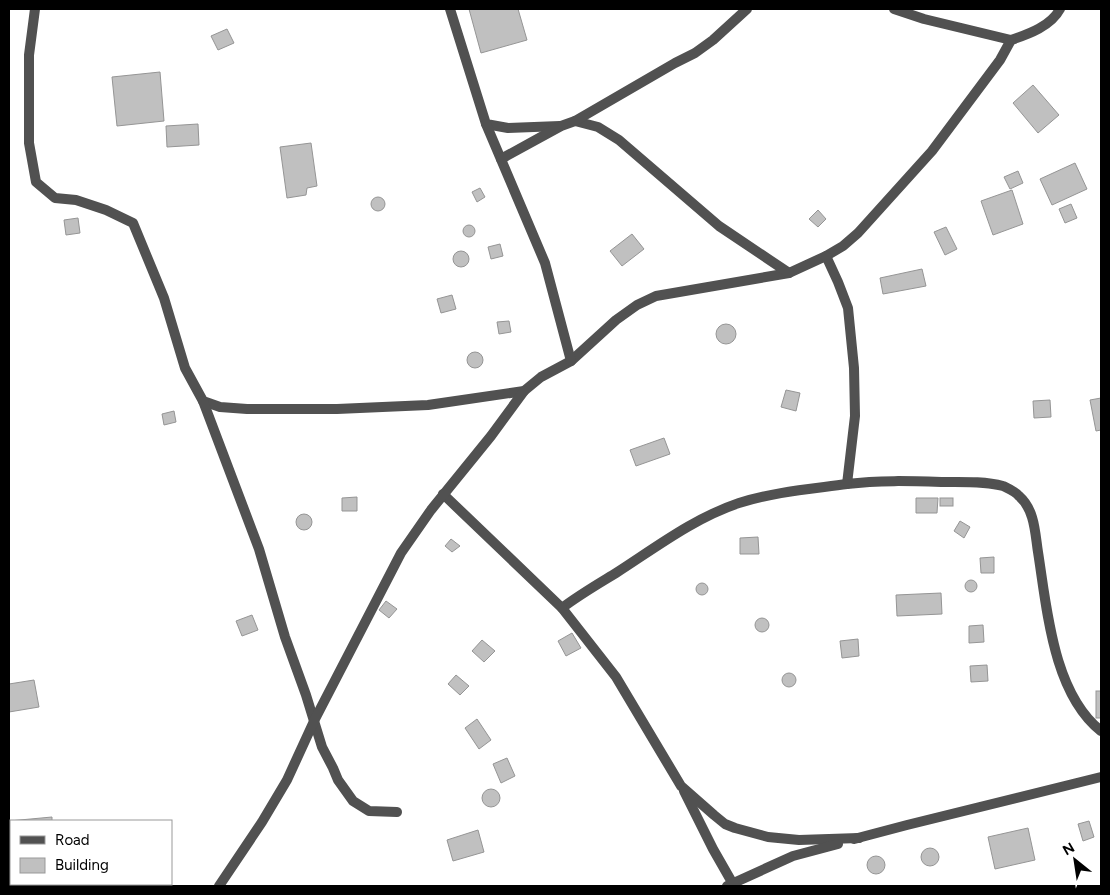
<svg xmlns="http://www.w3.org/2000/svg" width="1110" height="895" font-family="Figtree,sans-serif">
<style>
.building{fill:#c0c0c0;stroke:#959595}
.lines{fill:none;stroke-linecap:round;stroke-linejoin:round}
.street{stroke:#515151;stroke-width:10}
</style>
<rect width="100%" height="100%" fill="#fff"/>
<g class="building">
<path d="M 469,9 L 518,9 L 527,40 L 481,53 Z"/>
<path d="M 227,29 L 234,43 L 218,50 L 211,36 Z"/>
<path d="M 160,72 L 164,121 L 117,126 L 112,77 Z"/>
<path d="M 1033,85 L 1059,115 L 1038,133 L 1013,103 Z"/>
<path d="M 198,124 L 199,145 L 167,147 L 166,126 Z"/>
<path d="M 311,143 L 317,186 L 307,188 L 306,195 L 287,198 L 280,147 Z"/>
<path d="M 1075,163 L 1087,189 L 1052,205 L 1040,179 Z"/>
<path d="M 1018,171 L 1023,183 L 1010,189 L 1004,177 Z"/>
<path d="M 480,188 L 485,197 L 477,202 L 472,192 Z"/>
<path d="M 1012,190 L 1023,224 L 993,235 L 981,201 Z"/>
<circle cx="378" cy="204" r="7"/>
<path d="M 1071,204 L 1077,218 L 1065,223 L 1059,209 Z"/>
<path d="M 818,210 L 826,219 L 818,227 L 809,219 Z"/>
<path d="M 78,218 L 80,233 L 66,235 L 64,220 Z"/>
<circle cx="469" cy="231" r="6"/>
<path d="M 946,227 L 957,249 L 945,255 L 934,232 Z"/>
<path d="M 632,234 L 644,249 L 622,266 L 610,251 Z"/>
<path d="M 500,244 L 503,256 L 491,259 L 488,247 Z"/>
<circle cx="461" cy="259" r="8"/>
<path d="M 922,269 L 926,286 L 883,294 L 880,278 Z"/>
<path d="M 452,295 L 456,309 L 441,313 L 437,299 Z"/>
<path d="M 509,321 L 511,332 L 499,334 L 497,322 Z"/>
<circle cx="726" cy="334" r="10"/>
<circle cx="475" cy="360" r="8"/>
<path d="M 786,390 L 800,393 L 796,411 L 781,407 Z"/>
<path d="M 1101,398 L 1101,430 L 1096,431 L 1090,400 Z"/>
<path d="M 1050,400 L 1051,417 L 1034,418 L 1033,401 Z"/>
<path d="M 174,411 L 176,422 L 164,425 L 162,414 Z"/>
<path d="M 664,438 L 670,454 L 636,466 L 630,450 Z"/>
<path d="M 357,497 L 357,511 L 342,511 L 342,498 Z"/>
<path d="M 916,498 L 938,498 L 937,513 L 916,513 Z"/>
<rect x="940" y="498" width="13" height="8"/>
<circle cx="304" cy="522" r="8"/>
<path d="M 960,521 L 970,527 L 964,538 L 954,531 Z"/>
<path d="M 758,537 L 759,554 L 740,554 L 740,538 Z"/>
<path d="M 451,539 L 460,546 L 452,552 L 445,546 Z"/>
<path d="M 994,557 L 994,573 L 981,573 L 980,558 Z"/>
<circle cx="971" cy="586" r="6"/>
<circle cx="702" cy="589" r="6"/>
<path d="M 941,593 L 942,614 L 897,616 L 896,595 Z"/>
<path d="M 386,601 L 397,609 L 389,618 L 379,610 Z"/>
<path d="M 252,615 L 258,630 L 242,636 L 236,621 Z"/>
<circle cx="762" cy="625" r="7"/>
<path d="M 983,625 L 984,642 L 969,643 L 969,626 Z"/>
<path d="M 572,633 L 581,648 L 566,656 L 558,641 Z"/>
<path d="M 858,639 L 859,656 L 842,658 L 840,641 Z"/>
<path d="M 482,640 L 495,651 L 484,662 L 472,651 Z"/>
<path d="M 987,665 L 988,681 L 971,682 L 970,666 Z"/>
<circle cx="789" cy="680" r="7"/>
<path d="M 456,675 L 469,686 L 460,695 L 448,684 Z"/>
<path d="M 34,680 L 39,707 L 9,712 L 9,684 Z"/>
<rect x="1096" y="691" width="5" height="27"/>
<path d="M 477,719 L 491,740 L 479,749 L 465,728 Z"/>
<path d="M 507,758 L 515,776 L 501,783 L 493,764 Z"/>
<circle cx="491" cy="798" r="9"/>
<path d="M 52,817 L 52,821 L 11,821 L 11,866 L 9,866 L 9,821 Z"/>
<path d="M 1089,821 L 1094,837 L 1083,841 L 1078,824 Z"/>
<path d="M 1028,828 L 1035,860 L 995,869 L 988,837 Z"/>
<path d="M 478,830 L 484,852 L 453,861 L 447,840 Z"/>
<circle cx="930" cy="857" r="9"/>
<circle cx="876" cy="865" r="9"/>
</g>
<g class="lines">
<g class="street">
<path d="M 35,9 L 29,55 L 29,143 L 36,182 L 55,198 L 76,200 L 106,210 L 133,223 L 164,298 L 185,368 L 203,401 L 220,407 L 247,409 L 337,409 L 428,405 L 524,391 L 541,377 L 571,361 L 616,320 L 637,305 L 656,296 L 789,273 L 826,256 L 843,246 L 858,233 L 932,151 L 1000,60 L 1011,40 C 1029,34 1051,26 1060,9"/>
<path d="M 450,9 L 486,124 L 508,128 L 560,126"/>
<path d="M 894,9 L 924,19 L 1011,40"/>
<path d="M 575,121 L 598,127 L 619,140 L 719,226 L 789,273"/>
<path d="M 486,124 L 545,263 L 571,361"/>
<path d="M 501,159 L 561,126 L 575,121 L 675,63 L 695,53 L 713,40 L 747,9"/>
<path d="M 826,256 L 838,282 L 848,308 L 854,368 L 855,416 L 847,484 C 879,480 910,481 942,482 C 961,482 985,481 1003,486 C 1007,488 1016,492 1019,496 C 1035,510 1035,533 1038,552 C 1047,609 1053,693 1101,731"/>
<path d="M 203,401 L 259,549 L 285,637 L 306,695 L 322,747 L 333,768 L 338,780 L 353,801 L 369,811 L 397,812"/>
<path d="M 847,484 C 811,489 773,492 739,503 C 694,518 655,548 616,573 C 598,584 579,595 562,608 L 616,677 L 681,786 L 714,815 L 725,824 L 735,828 L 768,837 L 799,840 L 859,838"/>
<path d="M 443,494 L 562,608"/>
<path d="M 684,791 L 713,849 L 733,884 L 732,886"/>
<path d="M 854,839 L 907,825 L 1101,777"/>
<path d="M 219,886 L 262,822 L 287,780 L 315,719 L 401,553 L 431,510 L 491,436 L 524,391"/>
<path d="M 727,886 L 793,856 L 838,844"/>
</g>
</g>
<rect width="1110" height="895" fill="none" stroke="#000000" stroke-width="20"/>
<rect x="10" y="820" width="162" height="65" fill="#ffffff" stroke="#999999"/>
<rect x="20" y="836" width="25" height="8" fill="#515151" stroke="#999999"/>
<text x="55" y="845" font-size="15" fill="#000000">Road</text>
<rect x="20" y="858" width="25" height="15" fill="#c0c0c0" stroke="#999999"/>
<text x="55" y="870" font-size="15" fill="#000000">Building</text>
<g transform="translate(1075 860) rotate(330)" stroke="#ffffff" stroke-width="4" paint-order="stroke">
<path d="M0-4L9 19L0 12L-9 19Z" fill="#000000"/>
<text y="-8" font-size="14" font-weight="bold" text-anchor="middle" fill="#000000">N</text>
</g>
</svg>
